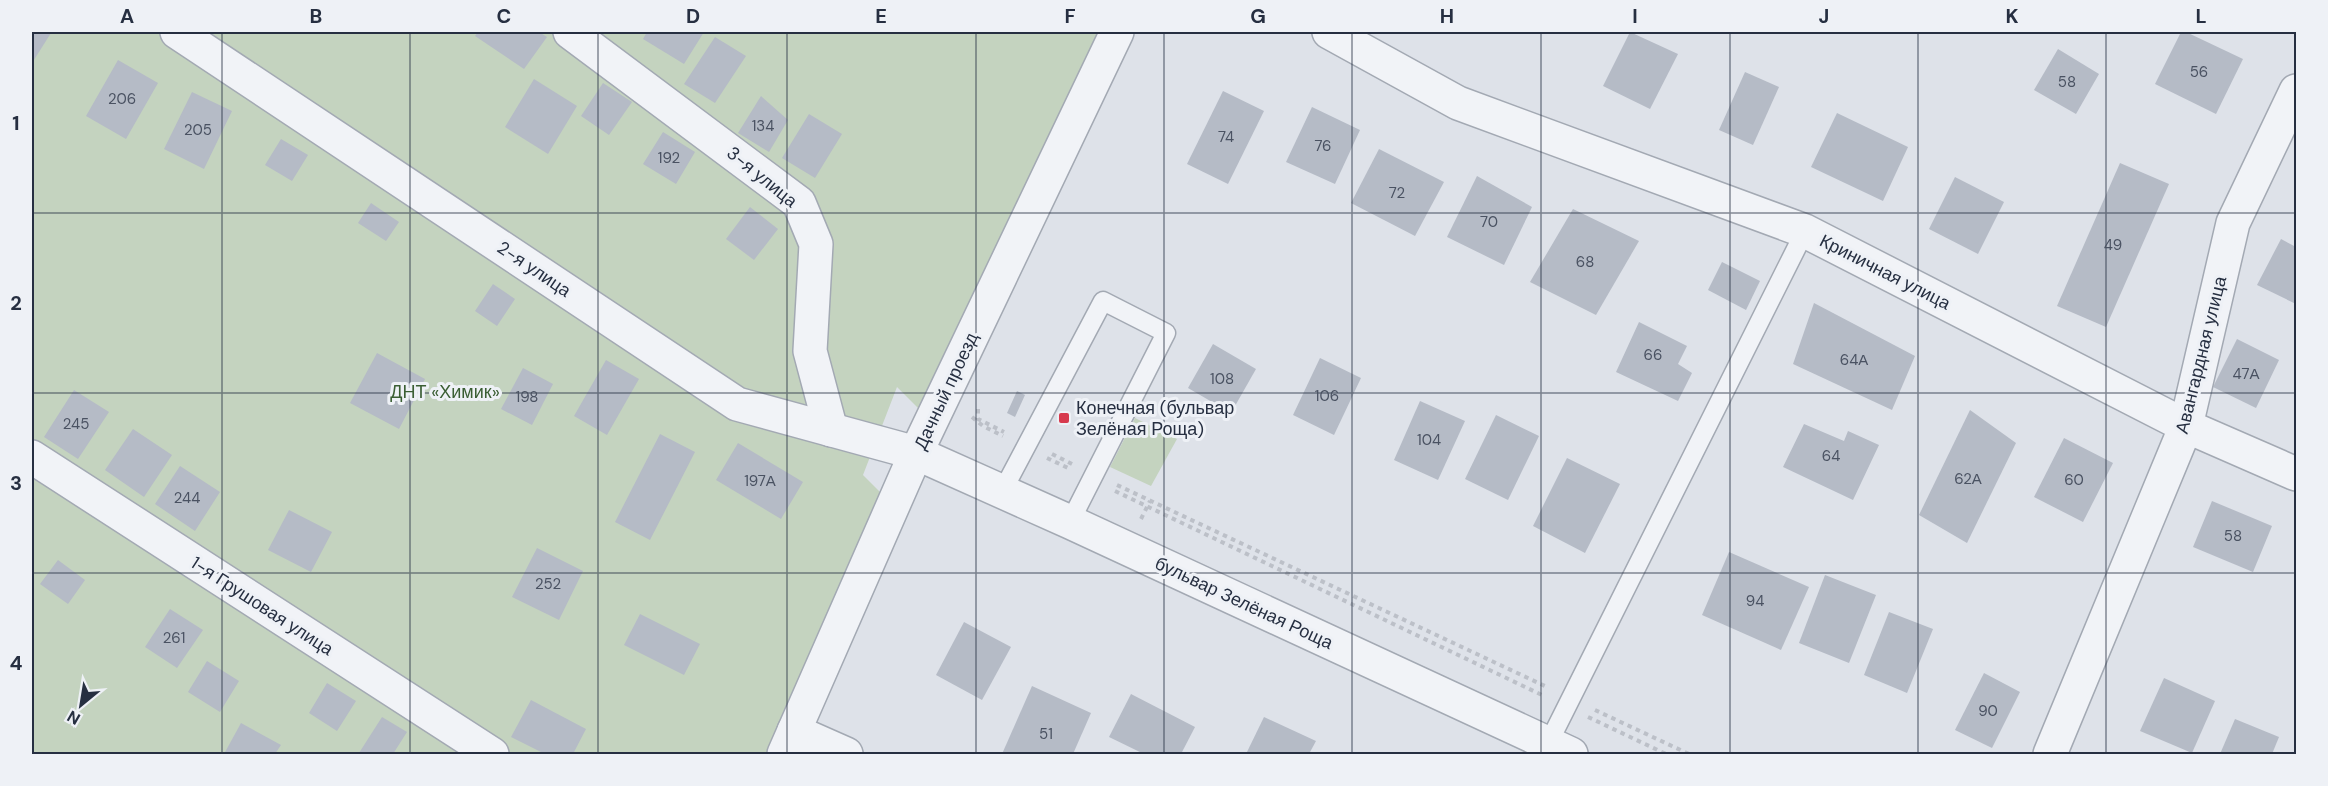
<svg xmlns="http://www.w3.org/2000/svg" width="2328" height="786" font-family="'DM Sans',sans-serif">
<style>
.green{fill:#c4d3bf}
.building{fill:#b5bbc6}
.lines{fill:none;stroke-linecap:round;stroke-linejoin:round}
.service-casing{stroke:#a3a9b3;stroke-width:21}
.minor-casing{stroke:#a3a9b3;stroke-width:36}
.path{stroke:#bcc0c8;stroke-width:4;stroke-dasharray:4.5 4.5;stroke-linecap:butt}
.service{stroke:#f1f3f7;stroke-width:18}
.minor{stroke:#f1f3f7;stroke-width:33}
.grid{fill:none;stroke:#262f41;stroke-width:1.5;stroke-opacity:0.55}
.poi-dot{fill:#d73a4e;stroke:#eef1f6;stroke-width:2}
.labels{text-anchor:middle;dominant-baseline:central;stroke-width:6;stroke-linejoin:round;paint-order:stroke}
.number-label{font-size:15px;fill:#4a5262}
.street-label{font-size:18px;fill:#262f41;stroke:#eef1f6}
.park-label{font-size:18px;fill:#3a5e33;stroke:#eef1f6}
.poi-label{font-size:18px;fill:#262f41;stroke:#eef1f6;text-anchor:start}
.neatline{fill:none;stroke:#262f41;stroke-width:2}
.grid-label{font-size:20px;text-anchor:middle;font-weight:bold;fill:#262f41}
</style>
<rect width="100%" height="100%" fill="#dee2e9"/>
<g class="green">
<path d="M 32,32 L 1100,32 L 926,416 L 897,387 L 863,475 L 890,502 L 771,754 L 32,754 Z"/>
<path d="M 1135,418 L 1177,439 L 1151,486 L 1110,467 Z"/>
</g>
<g class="building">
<path d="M 32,32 L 51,33 L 32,63 Z"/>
<path d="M 478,32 L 539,32 L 547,37 L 524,69 L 475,36 Z"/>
<path d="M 647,32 L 704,32 L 684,64 L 643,39 Z"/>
<path d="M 1630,32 L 1678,54 L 1650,109 L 1603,86 Z"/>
<path d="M 2181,32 L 2186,32 L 2243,59 L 2216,114 L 2155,84 Z"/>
<path d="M 715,37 L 746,56 L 715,103 L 684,84 Z"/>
<path d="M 2058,49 L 2099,74 L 2076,114 L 2034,90 Z"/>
<path d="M 118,60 L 158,83 L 126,139 L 86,116 Z"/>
<path d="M 1745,72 L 1779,87 L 1753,145 L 1719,130 Z"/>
<path d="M 534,79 L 577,106 L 548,154 L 505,127 Z"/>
<path d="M 603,83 L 632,102 L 609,135 L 581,116 Z"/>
<path d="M 1223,91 L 1264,111 L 1228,184 L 1187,164 Z"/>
<path d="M 192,92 L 232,111 L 204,169 L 164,149 Z"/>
<path d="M 761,96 L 788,120 L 769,152 L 738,133 Z"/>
<path d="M 1312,107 L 1360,130 L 1335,184 L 1286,162 Z"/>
<path d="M 1837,113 L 1908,147 L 1883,201 L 1811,167 Z"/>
<path d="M 809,114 L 842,134 L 815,178 L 782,158 Z"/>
<path d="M 663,132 L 695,152 L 676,184 L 643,164 Z"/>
<path d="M 281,139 L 308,155 L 292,181 L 265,165 Z"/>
<path d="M 1379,149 L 1444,182 L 1415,236 L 1351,203 Z"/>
<path d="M 2120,163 L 2169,184 L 2106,327 L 2057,306 Z"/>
<path d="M 1477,176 L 1532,207 L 1504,265 L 1447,237 Z"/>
<path d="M 1955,177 L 2004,202 L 1978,254 L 1929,229 Z"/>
<path d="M 371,203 L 399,222 L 386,241 L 358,223 Z"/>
<path d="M 750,207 L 778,229 L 754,260 L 726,239 Z"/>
<path d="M 1573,209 L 1639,241 L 1596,315 L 1530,282 Z"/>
<path d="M 2281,239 L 2296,247 L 2296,304 L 2257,285 Z"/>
<path d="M 1722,262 L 1760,281 L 1746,310 L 1708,290 Z"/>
<path d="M 493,284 L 515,299 L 497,326 L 475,311 Z"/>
<path d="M 1814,303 L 1915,356 L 1892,410 L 1793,364 Z"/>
<path d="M 1639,322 L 1687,346 L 1678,364 L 1692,373 L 1678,401 L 1616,372 Z"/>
<path d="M 2237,339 L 2279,360 L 2256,408 L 2213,387 Z"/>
<path d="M 1213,344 L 1256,369 L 1231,413 L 1188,388 Z"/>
<path d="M 377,353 L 425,379 L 399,429 L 350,403 Z"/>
<path d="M 1320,358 L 1361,378 L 1334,435 L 1293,415 Z"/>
<path d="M 606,360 L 639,379 L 607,435 L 574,416 Z"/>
<path d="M 523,368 L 553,384 L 532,425 L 501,409 Z"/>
<path d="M 74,390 L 109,412 L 78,459 L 44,437 Z"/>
<path d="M 1017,391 L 1025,395 L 1015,417 L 1007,413 Z"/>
<path d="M 1420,401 L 1465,421 L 1438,480 L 1394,460 Z"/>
<path d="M 1970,410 L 2016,443 L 1967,543 L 1919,515 Z"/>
<path d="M 1496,415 L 1539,436 L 1508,500 L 1465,479 Z"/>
<path d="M 1804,424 L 1844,441 L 1848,431 L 1879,445 L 1853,500 L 1783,467 Z"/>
<path d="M 133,429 L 172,455 L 144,497 L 105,470 Z"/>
<path d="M 660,434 L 695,452 L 650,540 L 615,522 Z"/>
<path d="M 2064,438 L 2113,463 L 2083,522 L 2034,497 Z"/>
<path d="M 738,443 L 803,482 L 781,519 L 716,480 Z"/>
<path d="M 1567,458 L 1620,484 L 1585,553 L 1533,526 Z"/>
<path d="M 180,466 L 220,492 L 195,531 L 155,504 Z"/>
<path d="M 2212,501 L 2272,526 L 2253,572 L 2193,547 Z"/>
<path d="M 289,510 L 332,532 L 311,572 L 268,550 Z"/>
<path d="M 537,548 L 583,571 L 559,620 L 512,597 Z"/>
<path d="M 1729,552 L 1809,587 L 1781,650 L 1702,615 Z"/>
<path d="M 58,560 L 85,580 L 68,604 L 40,584 Z"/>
<path d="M 1825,575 L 1876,595 L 1849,663 L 1799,643 Z"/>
<path d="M 170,609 L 203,630 L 177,668 L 145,647 Z"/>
<path d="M 1889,612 L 1933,629 L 1907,693 L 1864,675 Z"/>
<path d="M 640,614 L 700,644 L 684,675 L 624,645 Z"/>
<path d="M 964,622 L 1011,647 L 982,700 L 936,675 Z"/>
<path d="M 207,661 L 239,681 L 220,712 L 188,692 Z"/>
<path d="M 1984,673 L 2020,692 L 1992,748 L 1955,730 Z"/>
<path d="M 2164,678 L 2215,701 L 2192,753 L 2140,731 Z"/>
<path d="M 327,683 L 356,701 L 337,731 L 309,713 Z"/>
<path d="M 1032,686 L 1091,713 L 1073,754 L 1002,754 Z"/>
<path d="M 1131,694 L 1195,727 L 1181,754 L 1144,754 L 1109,737 Z"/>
<path d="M 531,700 L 586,729 L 573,754 L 545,754 L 511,737 Z"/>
<path d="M 382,717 L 407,732 L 393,754 L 362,754 L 359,753 Z"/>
<path d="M 1264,717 L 1316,741 L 1309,754 L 1246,754 Z"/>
<path d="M 2235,719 L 2279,737 L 2272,754 L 2220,754 Z"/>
<path d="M 241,723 L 281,745 L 275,754 L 224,754 Z"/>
</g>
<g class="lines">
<g class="service-casing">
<g id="service">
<path d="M 1002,492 L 1103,301 L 1166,333 L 1070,522"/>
<path d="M 1548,744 L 1805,231"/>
</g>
</g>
<g class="minor-casing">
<g id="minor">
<path d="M 177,32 L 737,404 L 916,453 L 1070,522 L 1571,754"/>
<path d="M 570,32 L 799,203 L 816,244 L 810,351 L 831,430"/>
<path d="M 1329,32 L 1458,103 L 1805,231 L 2186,426 L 2296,474"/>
<path d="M 32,457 L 492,754"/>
<path d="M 794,731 L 846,754"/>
<path d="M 784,754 L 916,453 L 1117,32"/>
<path d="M 2050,754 L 2186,426 L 2233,223 L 2296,91"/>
</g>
</g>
<g class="path">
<path d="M 978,409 L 978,419 L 1004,432"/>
<path d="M 972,417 L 983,426 L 1003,436"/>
<path d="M 1052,454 L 1072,464"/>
<path d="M 1047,458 L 1068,468"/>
<path d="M 1117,485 L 1547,687"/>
<path d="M 1115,491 L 1544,696"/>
<path d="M 1141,519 L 1150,501"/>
<path d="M 1595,710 L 1689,754"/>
<path d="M 1588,717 L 1666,754"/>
</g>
<use href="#service" class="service"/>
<use href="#minor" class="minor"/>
</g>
<path class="grid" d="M 222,32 L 222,754M 410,32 L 410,754M 598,32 L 598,754M 787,32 L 787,754M 976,32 L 976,754M 1164,32 L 1164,754M 1352,32 L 1352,754M 1541,32 L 1541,754M 1730,32 L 1730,754M 1918,32 L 1918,754M 2106,32 L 2106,754M 32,213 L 2296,213M 32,393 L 2296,393M 32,573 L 2296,573"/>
<rect class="poi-dot" x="1058" y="412" width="12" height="12" rx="3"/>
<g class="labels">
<g class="number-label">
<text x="2199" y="72">56</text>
<text x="2067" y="82">58</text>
<text x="122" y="99">206</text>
<text x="763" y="126">134</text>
<text x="198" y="130">205</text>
<text x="1226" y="137">74</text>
<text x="1323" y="146">76</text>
<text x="669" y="158">192</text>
<text x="1397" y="193">72</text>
<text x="1489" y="222">70</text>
<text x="2113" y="245">49</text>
<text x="1585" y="262">68</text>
<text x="1653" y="355">66</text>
<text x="1854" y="360">64А</text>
<text x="2246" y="374">47А</text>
<text x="1222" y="379">108</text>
<text x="1327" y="396">106</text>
<text x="527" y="397">198</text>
<text x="76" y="424">245</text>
<text x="1429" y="440">104</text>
<text x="1831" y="456">64</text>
<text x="1968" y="479">62А</text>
<text x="2074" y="480">60</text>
<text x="760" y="481">197А</text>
<text x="187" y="498">244</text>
<text x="2233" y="536">58</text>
<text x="548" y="584">252</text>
<text x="1755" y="601">94</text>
<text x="174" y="638">261</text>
<text x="1988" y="711">90</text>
<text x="1046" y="734">51</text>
</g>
<g class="street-label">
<text transform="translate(762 177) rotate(39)">3-я улица</text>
<text transform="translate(534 269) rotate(34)">2-я улица</text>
<text transform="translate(1885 272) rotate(27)">Криничная улица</text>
<text transform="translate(2201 355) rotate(-76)">Авангардная улица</text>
<text transform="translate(946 391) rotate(-65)">Дачный проезд</text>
<text transform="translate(1244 603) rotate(25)">бульвар Зелёная Роща</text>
<text transform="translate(262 606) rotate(33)">1-я Грушовая улица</text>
</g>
<g class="park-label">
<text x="445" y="392">ДНТ «Химик»</text>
</g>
<g class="poi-label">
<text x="1076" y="408">Конечная (бульвар<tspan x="1076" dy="21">Зелёная Роща)</tspan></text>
</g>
</g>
<rect width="2328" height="786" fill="none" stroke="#eef1f6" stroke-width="66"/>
<g transform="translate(81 705) rotate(210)" stroke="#eef1f6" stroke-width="4.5" paint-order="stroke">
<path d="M0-4.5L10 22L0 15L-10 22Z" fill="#262f41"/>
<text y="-9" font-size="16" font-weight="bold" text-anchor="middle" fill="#262f41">N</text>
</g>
<rect x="33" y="33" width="2262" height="720" class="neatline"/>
<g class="grid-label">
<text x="127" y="23">A</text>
<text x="316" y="23">B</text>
<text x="504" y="23">C</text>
<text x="693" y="23">D</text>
<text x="881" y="23">E</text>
<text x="1070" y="23">F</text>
<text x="1258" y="23">G</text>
<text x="1447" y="23">H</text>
<text x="1635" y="23">I</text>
<text x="1824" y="23">J</text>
<text x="2012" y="23">K</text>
<text x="2201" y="23">L</text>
<text x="16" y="130">1</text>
<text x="16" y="310">2</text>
<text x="16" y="490">3</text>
<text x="16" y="670">4</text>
</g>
</svg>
